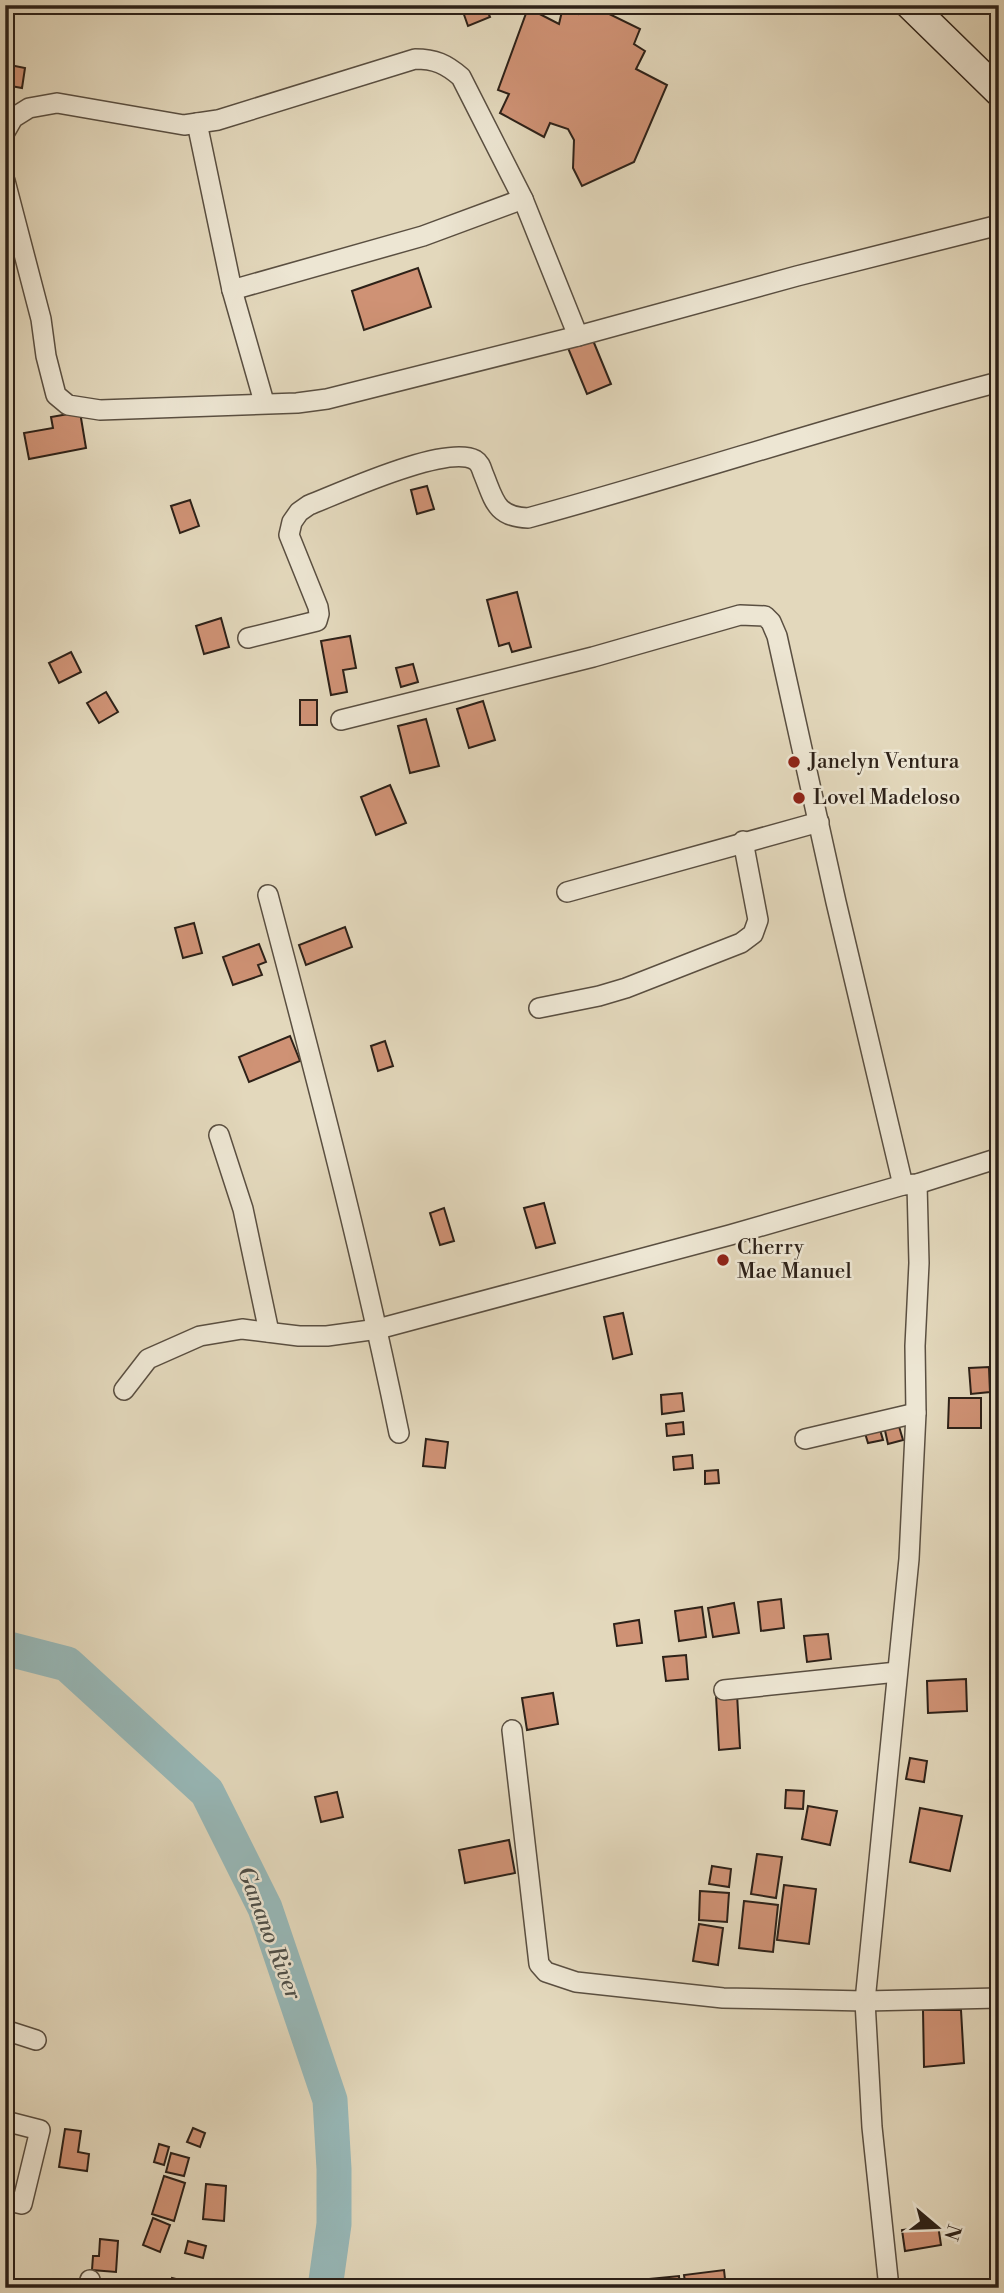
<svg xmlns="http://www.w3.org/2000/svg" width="1004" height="2293" font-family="'Libre Bodoni',serif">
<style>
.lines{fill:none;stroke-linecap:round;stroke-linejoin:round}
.river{stroke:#97b8b8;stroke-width:35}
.building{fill:#cf9275;stroke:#2d2118;stroke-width:2}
.minor-casing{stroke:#5a4f41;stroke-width:22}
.secondary-casing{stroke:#2d2118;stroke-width:31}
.minor{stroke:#ede6d3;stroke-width:19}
.secondary{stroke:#ede6d3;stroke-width:28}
.poi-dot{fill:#8f2418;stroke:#ede6d3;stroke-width:2.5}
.labels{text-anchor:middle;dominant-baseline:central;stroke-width:5;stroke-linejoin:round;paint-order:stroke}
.poi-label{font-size:21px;fill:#2d2118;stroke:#ede6d3;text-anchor:start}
.water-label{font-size:23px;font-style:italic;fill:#4d4e48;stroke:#ede6d3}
</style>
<rect width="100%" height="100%" fill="#e3d8bc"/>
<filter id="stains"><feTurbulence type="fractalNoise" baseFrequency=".00286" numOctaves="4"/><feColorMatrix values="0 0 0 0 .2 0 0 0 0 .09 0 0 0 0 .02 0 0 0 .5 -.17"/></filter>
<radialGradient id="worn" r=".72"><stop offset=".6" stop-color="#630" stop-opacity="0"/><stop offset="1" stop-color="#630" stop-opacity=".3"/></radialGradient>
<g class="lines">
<path class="river" d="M 5,1648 L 67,1664 L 207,1792 L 265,1908 L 330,2100 L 334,2169 L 334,2224 L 325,2288"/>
</g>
<g class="building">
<path d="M 474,5 L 485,5 L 490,17 L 468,26 L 462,9 Z"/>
<path d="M 582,5 L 591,5 L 640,29 L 634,44 L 645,51 L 636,69 L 667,85 L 634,162 L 582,186 L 573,168 L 574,140 L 568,129 L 550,123 L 544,137 L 500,113 L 509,94 L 498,90 L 528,8 L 559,24 L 563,7 L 578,14 Z"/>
<path d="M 5,64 L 25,68 L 22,88 L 5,85 Z"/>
<path d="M 418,268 L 431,307 L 364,330 L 352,291 Z"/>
<path d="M 592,338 L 611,384 L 587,394 L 568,348 Z"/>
<path d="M 80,412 L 86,448 L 29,459 L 24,433 L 53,428 L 51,417 Z"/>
<path d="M 427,486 L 434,509 L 417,514 L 411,490 Z"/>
<path d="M 190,500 L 199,526 L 180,533 L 171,506 Z"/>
<path d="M 517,592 L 531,647 L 512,652 L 509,643 L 499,646 L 487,600 Z"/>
<path d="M 221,618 L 229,647 L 204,654 L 196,626 Z"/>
<path d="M 350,636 L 356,668 L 343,670 L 347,692 L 331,695 L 321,641 Z"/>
<path d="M 71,652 L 81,672 L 59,683 L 49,663 Z"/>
<path d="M 413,664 L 418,682 L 401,687 L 396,668 Z"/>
<path d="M 106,692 L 118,712 L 99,723 L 87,703 Z"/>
<rect x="300" y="700" width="17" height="25"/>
<path d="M 483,701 L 495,740 L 469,748 L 457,709 Z"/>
<path d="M 426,719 L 439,766 L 410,773 L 398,726 Z"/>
<path d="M 390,785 L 406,823 L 376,835 L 361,797 Z"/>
<path d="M 194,923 L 202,953 L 183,958 L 175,928 Z"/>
<path d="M 345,927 L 352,947 L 306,965 L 299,945 Z"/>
<path d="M 259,944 L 266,962 L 258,965 L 262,975 L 233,985 L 223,957 Z"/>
<path d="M 290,1036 L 300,1061 L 249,1082 L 239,1057 Z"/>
<path d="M 385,1041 L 393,1066 L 378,1071 L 371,1046 Z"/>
<path d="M 544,1203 L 555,1243 L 536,1248 L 524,1208 Z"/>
<path d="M 444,1208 L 454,1241 L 440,1245 L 430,1213 Z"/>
<path d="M 623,1313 L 632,1354 L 613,1359 L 604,1317 Z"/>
<path d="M 989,1367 L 990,1392 L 971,1394 L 969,1368 Z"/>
<path d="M 682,1393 L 684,1411 L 662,1414 L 661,1395 Z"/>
<path d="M 949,1398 L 981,1398 L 981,1428 L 948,1428 Z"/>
<path d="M 683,1422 L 684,1434 L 667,1436 L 666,1424 Z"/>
<path d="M 898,1423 L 903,1440 L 888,1444 L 884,1426 Z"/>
<path d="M 879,1426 L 883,1440 L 868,1443 L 864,1430 Z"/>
<path d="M 426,1439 L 448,1442 L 445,1468 L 423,1466 Z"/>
<path d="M 692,1455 L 693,1468 L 674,1470 L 673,1457 Z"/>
<path d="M 718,1470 L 719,1483 L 705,1484 L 705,1471 Z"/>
<path d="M 781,1599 L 784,1628 L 761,1631 L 758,1602 Z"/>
<path d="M 734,1603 L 739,1633 L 713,1637 L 708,1608 Z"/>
<path d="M 702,1607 L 706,1637 L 679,1641 L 675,1611 Z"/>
<path d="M 639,1620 L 642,1643 L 617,1646 L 614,1624 Z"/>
<path d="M 828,1634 L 831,1659 L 807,1662 L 804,1636 Z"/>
<path d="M 686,1655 L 688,1679 L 666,1681 L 663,1657 Z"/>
<path d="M 966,1679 L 967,1711 L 928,1713 L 927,1681 Z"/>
<path d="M 553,1693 L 558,1724 L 527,1730 L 522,1698 Z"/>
<path d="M 737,1694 L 740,1748 L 719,1750 L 716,1696 Z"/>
<path d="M 910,1758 L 927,1761 L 924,1782 L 906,1779 Z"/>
<path d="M 786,1790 L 804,1791 L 803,1809 L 785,1808 Z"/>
<path d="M 337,1792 L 343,1817 L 321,1822 L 315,1797 Z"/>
<path d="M 808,1806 L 837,1811 L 830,1845 L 802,1839 Z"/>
<path d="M 920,1808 L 962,1816 L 950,1871 L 910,1862 Z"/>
<path d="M 509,1840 L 515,1873 L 465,1883 L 459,1850 Z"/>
<path d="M 757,1854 L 782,1857 L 776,1898 L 751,1894 Z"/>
<path d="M 712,1866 L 731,1869 L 729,1887 L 709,1884 Z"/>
<path d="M 784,1885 L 816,1889 L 809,1944 L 777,1940 Z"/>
<path d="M 700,1891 L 729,1893 L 727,1922 L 699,1920 Z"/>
<path d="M 744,1901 L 778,1905 L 773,1952 L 739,1948 Z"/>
<path d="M 699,1924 L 723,1928 L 718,1965 L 693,1961 Z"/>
<path d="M 923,2010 L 961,2010 L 964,2063 L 924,2067 Z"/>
<path d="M 193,2128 L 205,2133 L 200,2147 L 187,2142 Z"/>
<path d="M 65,2129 L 81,2131 L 78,2152 L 89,2154 L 87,2171 L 59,2167 Z"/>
<path d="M 159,2144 L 169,2147 L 164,2165 L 154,2162 Z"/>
<path d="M 171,2153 L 189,2158 L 184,2176 L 166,2172 Z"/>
<path d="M 164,2176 L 185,2183 L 174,2221 L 152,2214 Z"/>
<path d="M 206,2184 L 226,2186 L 224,2221 L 203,2219 Z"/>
<path d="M 153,2218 L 170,2225 L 160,2252 L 143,2245 Z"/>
<path d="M 938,2225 L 941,2245 L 905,2251 L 902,2230 Z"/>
<path d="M 100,2239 L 118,2241 L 116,2272 L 92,2270 L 93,2256 L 99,2256 Z"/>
<path d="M 188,2241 L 206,2246 L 203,2258 L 185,2253 Z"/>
<path d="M 724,2270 L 726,2288 L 686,2288 L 684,2275 Z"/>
<path d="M 679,2276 L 680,2288 L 650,2288 L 650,2279 Z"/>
<path d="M 172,2278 L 188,2282 L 187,2288 L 169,2288 Z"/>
</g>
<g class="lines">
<g class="minor-casing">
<g id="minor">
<path d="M 197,123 L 232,290 L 264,402"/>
<path d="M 5,132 L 13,118 L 29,108 L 57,103 L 184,125 L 218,120 L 415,59 C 435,59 446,64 461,77 L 523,199 L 578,336"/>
<path d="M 5,181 L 41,319 L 46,356 L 56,395 L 68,405 L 100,410 L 297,403 L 327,399 L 578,336 L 797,276 L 999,225"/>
<path d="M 232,290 L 423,236 L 523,199"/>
<path d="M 248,638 L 317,621 L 319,614 L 318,607 L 289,535 L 292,522 L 299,512 L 309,505 C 340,493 446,444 475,460 C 480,463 481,467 483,473 C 494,499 495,517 528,518 C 686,475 841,423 999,382"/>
<path d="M 341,720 L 593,657 L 740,615 L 765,616 L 771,622 L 777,636 L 836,902 L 903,1185"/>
<path d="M 567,892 L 819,822"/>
<path d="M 268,895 C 315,1073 362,1252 399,1433"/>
<path d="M 539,1008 L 599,996 L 626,988 L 741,943 L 753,934 L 758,920 L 743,841"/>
<path d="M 219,1135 L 243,1209 L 269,1332"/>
<path d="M 124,1390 L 148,1359 L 200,1336 L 242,1329 L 299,1336 L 327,1336 L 378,1329 L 730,1235 L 903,1185 L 917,1184 L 999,1158"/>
<path d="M 805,1439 L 916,1413"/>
<path d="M 724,1690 L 897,1672"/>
<path d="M 512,1730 L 539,1964 L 546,1972 L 576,1982 L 723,1998 L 865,2001 L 999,1998"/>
<path d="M 5,2030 L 36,2040"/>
<path d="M 5,2121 L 40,2130 L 22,2204 L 5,2200"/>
<path d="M 88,2288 L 90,2280"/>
<path d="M 889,2288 L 872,2127 L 865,2001 L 909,1559 L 916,1413 L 915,1346 L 919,1263 L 917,1184"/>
</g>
</g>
<g class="secondary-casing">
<path id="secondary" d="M 910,5 L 999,92"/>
</g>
<use href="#minor" class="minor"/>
<use href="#secondary" class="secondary"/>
</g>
<g class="poi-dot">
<circle cx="794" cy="762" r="7"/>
<circle cx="799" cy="798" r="7"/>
<circle cx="723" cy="1260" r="7"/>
</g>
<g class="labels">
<g class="poi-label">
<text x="808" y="762">Janelyn Ventura</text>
<text x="813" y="798">Lovel Madeloso</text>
<text x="737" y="1248">Cherry<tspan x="737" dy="24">Mae Manuel</tspan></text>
</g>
<g class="water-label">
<text transform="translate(269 1933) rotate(69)">Ganano River</text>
</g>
</g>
<rect width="1004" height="2293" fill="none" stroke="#e3d8bc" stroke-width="28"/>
<rect x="7" y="7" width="990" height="2279" fill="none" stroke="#2d2118" stroke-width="3.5"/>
<rect x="14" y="14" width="976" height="2265" fill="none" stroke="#2d2118" stroke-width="2"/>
<g transform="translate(937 2227) rotate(109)" stroke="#ede6d3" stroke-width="5" paint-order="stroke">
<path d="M0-5L12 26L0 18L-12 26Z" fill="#2d2118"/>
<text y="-10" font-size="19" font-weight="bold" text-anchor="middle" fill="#2d2118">N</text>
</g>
<rect width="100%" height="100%" filter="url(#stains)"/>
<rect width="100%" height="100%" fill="url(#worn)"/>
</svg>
